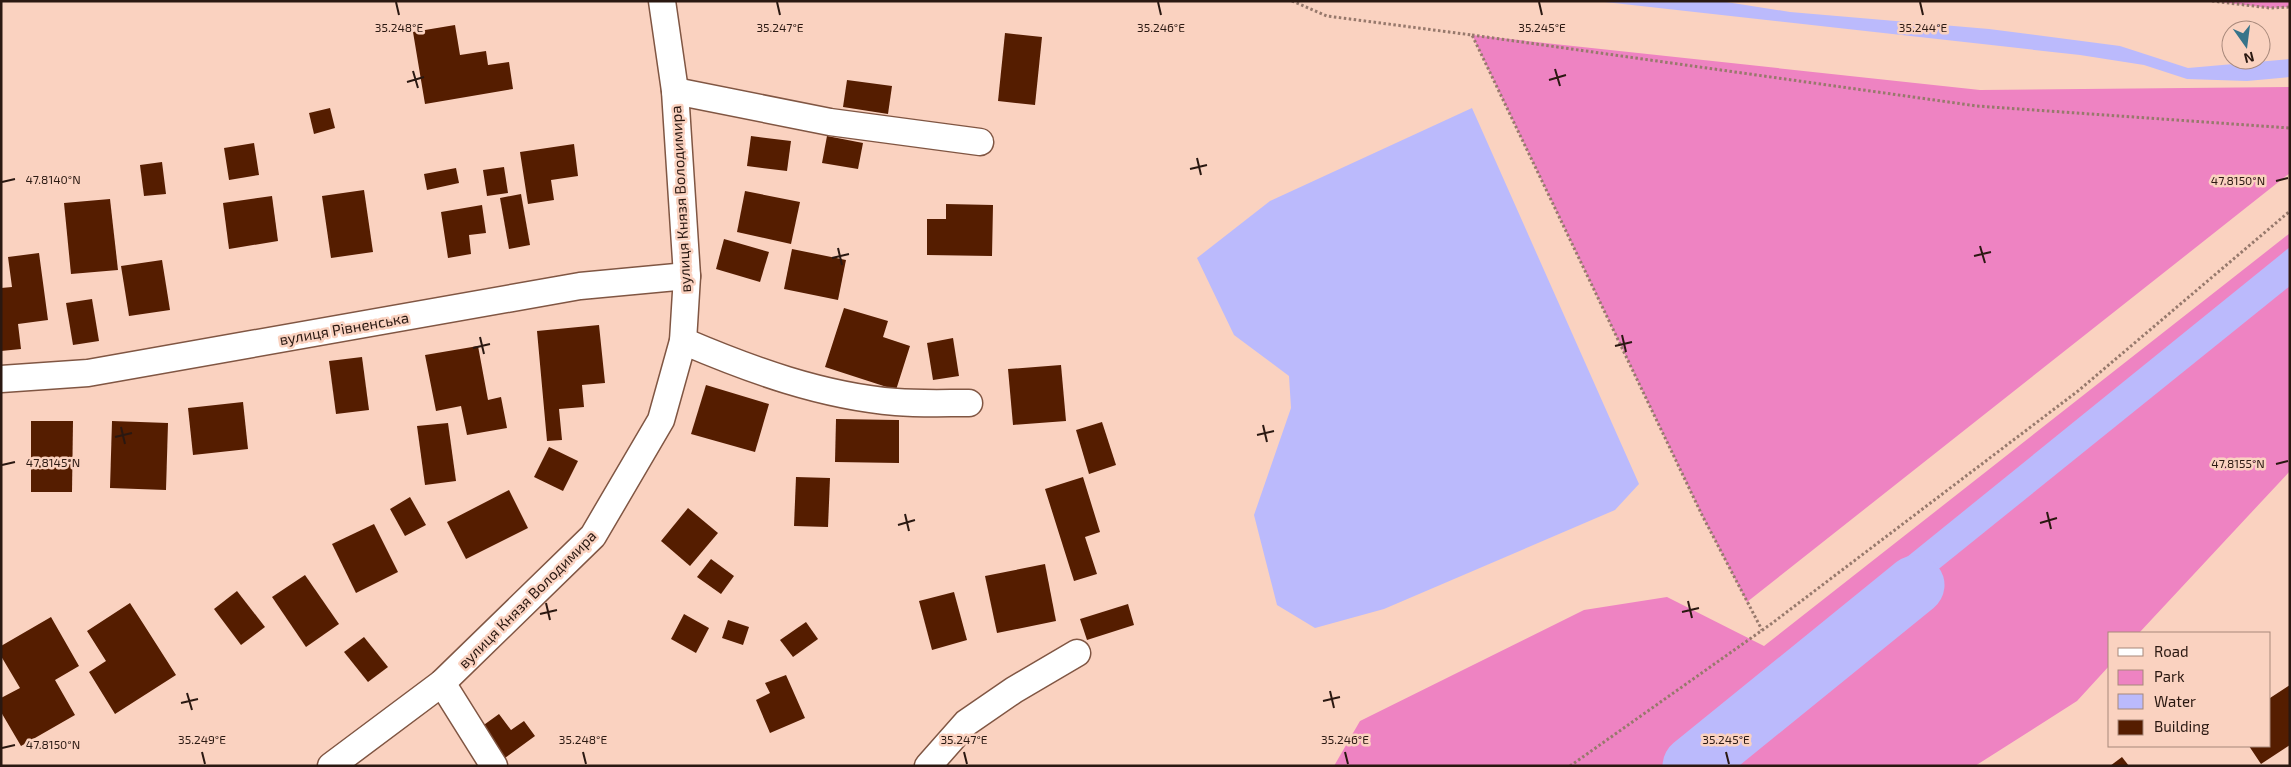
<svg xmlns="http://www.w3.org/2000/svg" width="2291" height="767" font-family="'Exo 2',sans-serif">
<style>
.green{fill:#ee83c2}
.water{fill:#bbbafc}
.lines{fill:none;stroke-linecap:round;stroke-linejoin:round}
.river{stroke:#bbbafc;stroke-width:59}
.building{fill:#551d00}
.minor-casing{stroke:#805643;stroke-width:29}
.path{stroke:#97796c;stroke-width:3;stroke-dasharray:2.5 2.5;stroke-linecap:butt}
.minor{stroke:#fff;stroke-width:26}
.ticks{fill:none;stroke:#2a1811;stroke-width:2}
.labels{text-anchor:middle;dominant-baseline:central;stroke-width:5;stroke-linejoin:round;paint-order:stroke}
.street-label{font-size:15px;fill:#2a1811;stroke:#fad2c0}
.ticks-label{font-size:12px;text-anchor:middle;fill:#2a1811;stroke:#fad2c0;stroke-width:5;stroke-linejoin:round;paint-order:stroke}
</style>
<rect width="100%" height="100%" fill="#fad2c0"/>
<g class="green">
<path d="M 2212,1 L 2290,1 L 2290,7 L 2270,8 Z"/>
<path d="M 1472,35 L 1980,90 L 2290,87 L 2290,173 L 1747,602 L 1702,515 Z"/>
<path d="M 2290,233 L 2290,471 L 2139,633 L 2110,633 L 2110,665 L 2077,701 L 1975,766 L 1334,766 L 1360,721 L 1584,610 L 1667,597 L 1764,646 Z"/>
</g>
<g class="water">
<path d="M 1596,1 L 1720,1 L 1790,12 L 1989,29 L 2120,46 L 2188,68 L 2290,59 L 2290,77 L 2247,81 L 2187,79 L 2144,65 L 2080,55 Z"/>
<path d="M 1472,108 L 1639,484 L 1615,510 L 1384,609 L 1315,628 L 1277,605 L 1254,515 L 1291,408 L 1289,376 L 1234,335 L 1197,258 L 1270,201 Z"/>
<path d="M 2290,247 L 2290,286 L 1853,638 L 1818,629 Z"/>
</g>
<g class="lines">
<path class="river" d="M 1692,766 L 1915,585"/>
</g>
<g class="building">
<path d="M 455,25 L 460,55 L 486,51 L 488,65 L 509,62 L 513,89 L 425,104 L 413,32 Z"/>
<path d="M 1005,33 L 1042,37 L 1035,105 L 998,101 Z"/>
<path d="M 847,80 L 892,86 L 888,114 L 843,107 Z"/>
<path d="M 330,108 L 335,128 L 314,134 L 309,113 Z"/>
<path d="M 751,136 L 791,141 L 787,171 L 747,166 Z"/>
<path d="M 827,136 L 863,143 L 858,169 L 822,163 Z"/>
<path d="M 254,143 L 259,175 L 229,180 L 224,148 Z"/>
<path d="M 574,144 L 578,176 L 551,180 L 554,200 L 528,204 L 520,152 Z"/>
<path d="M 162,162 L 166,194 L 144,196 L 140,165 Z"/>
<path d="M 504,167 L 508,193 L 487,196 L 483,170 Z"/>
<path d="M 456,168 L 459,183 L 427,190 L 424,174 Z"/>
<path d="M 364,190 L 373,252 L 331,258 L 322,196 Z"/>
<path d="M 745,191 L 800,202 L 791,244 L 737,232 Z"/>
<path d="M 521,194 L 530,245 L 509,249 L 500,198 Z"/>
<path d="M 272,196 L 278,241 L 229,249 L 223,203 Z"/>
<path d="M 110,199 L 118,270 L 71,274 L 64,203 Z"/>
<path d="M 946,204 L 993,205 L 992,256 L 927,255 L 927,219 L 946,219 Z"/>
<path d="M 482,205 L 486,233 L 469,235 L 471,254 L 448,258 L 441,212 Z"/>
<path d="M 724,239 L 769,252 L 760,282 L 716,269 Z"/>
<path d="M 792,249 L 846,260 L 838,300 L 784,289 Z"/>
<path d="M 39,253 L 48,320 L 18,324 L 21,349 L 1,351 L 1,288 L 12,287 L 8,257 Z"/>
<path d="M 162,260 L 170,310 L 129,316 L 121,266 Z"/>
<path d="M 92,299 L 99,341 L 73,345 L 66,303 Z"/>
<path d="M 844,308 L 888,321 L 883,337 L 910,346 L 896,390 L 825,367 Z"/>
<path d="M 599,325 L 605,383 L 582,385 L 584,407 L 559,409 L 562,440 L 547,441 L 537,331 Z"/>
<path d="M 953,338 L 959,376 L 933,380 L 927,343 Z"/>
<path d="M 478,346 L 488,400 L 501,397 L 507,428 L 467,435 L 461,406 L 436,411 L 425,355 Z"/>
<path d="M 362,357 L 369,410 L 336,414 L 329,361 Z"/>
<path d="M 1061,365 L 1066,421 L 1013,425 L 1008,369 Z"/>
<path d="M 706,385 L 769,404 L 755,452 L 691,434 Z"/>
<path d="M 243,402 L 248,449 L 193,455 L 188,408 Z"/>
<path d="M 836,419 L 899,420 L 899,463 L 835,462 Z"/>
<path d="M 31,421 L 73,421 L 72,492 L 31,492 Z"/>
<path d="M 112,421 L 168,423 L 166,490 L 110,488 Z"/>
<path d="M 1102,422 L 1116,465 L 1089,474 L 1076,430 Z"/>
<path d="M 448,423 L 456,481 L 425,485 L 417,426 Z"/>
<path d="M 549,447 L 578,461 L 563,491 L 534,477 Z"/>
<path d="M 796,477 L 830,478 L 828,527 L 794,526 Z"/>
<path d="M 1083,477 L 1100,532 L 1085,537 L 1097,574 L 1074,581 L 1045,489 Z"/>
<path d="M 509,490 L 528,528 L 466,559 L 447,522 Z"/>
<path d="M 410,497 L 426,525 L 405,536 L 390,509 Z"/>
<path d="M 688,508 L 718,533 L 690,566 L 661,541 Z"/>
<path d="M 374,524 L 398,572 L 356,593 L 332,544 Z"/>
<path d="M 711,559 L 734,576 L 721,594 L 697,577 Z"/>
<path d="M 1045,564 L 1056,621 L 997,633 L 985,576 Z"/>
<path d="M 305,575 L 339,624 L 306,647 L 272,597 Z"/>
<path d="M 237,591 L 265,627 L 241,645 L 214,609 Z"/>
<path d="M 954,592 L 967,640 L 932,650 L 919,601 Z"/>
<path d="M 130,603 L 176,675 L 115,714 L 89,672 L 106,661 L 87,631 Z"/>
<path d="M 1128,604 L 1134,625 L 1087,640 L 1080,619 Z"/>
<path d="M 684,614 L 709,628 L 696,653 L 671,639 Z"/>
<path d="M 51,617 L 79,666 L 55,680 L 75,715 L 21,746 L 1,712 L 1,698 L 20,688 L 1,656 L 1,646 Z"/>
<path d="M 728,620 L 749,627 L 743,645 L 722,638 Z"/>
<path d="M 806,622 L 818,639 L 793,657 L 780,640 Z"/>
<path d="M 364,637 L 388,667 L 368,682 L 344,652 Z"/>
<path d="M 786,675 L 805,718 L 770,733 L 756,700 L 770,693 L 765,683 Z"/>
<path d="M 2290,685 L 2290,745 L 2261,764 L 2249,746 L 2270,746 L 2270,698 Z"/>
<path d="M 499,714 L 511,730 L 524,721 L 535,736 L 505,758 L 481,727 Z"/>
<path d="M 2122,757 L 2129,766 L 2110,766 Z"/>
</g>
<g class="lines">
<g class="minor-casing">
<g id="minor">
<path d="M 675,91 L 830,122 L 980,142"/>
<path d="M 683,341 C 751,370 822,396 896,402 C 920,404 945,403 969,403"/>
<path d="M 1,379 L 88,373 L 580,286 L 687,276"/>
<path d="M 442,683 L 494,766"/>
<path d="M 331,766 L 442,683 L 593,536 L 661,420 L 683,341 L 687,276 L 675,91 L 662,1"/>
<path d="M 928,766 L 966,723 L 1014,690 L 1077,653"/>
</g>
</g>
<g class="path">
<path d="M 1292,1 L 1327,16 L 1472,35 L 1702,515 L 1762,630"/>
<path d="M 2212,1 L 2270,8 L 2290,7"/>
<path d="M 1472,35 L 1977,106 L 2290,128"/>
<path d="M 1570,766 L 1771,624 L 2078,391 L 2290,211"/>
</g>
<use href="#minor" class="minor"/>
</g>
<path class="ticks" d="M 396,2 L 399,15M 777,2 L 780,15M 1158,2 L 1161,15M 1539,2 L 1542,15M 1920,2 L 1923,15M 1555,69 L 1560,86M 413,71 L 418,88M 1549,80 L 1566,75M 407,82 L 424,77M 1197,158 L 1201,175M 1190,169 L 1207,165M 2276,181 L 2288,178M 2,182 L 15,179M 1980,246 L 1985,263M 838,248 L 842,265M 1974,256 L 1991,252M 832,258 L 849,254M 1622,335 L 1626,352M 480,337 L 484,354M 1615,346 L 1632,342M 473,348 L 490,344M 1263,425 L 1267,442M 121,427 L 125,444M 1257,435 L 1274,431M 115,437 L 132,433M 2276,464 L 2288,461M 2,465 L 15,462M 2047,512 L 2051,529M 905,514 L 909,531M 2040,523 L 2057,518M 898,525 L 915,520M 1688,601 L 1692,618M 546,603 L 550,620M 1682,612 L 1699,608M 540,614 L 557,610M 1330,691 L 1334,708M 187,693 L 192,710M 1323,701 L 1340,697M 181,703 L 198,699M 2,748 L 15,745M 202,752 L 205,764M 583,752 L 586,764M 964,752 L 967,764M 1345,752 L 1348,764M 1726,752 L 1729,764"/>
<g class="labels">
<g class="street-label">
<text transform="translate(680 199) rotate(-93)">вулиця Князя Володимира</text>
<text transform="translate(344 328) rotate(-10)">вулиця Рівненська</text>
<text transform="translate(527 599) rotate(-45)">вулиця Князя Володимира</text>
</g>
</g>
<g class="ticks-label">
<text x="399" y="32">35.248°E</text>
<text x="780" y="32">35.247°E</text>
<text x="1161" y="32">35.246°E</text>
<text x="1542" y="32">35.245°E</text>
<text x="1923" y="32">35.244°E</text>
<text x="53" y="184">47.8140°N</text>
<text x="2238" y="185">47.8150°N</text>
<text x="53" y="467">47.8145°N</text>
<text x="2238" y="468">47.8155°N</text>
<text x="202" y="744">35.249°E</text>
<text x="583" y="744">35.248°E</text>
<text x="964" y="744">35.247°E</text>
<text x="1345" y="744">35.246°E</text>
<text x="1726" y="744">35.245°E</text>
<text x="53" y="749">47.8150°N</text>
</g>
<rect width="2291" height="767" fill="none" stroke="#2a1811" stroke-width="5"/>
<rect x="2108" y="632" width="162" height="115" fill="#fad2c0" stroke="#a7887a"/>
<rect x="2118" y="648" width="25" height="8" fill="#ffffff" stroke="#a7887a"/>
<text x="2154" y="657" font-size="15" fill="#2a1811">Road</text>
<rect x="2118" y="670" width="25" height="15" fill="#ee83c2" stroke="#a7887a"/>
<text x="2154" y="682" font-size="15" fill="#2a1811">Park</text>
<rect x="2118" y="694" width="25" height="15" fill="#bbbafc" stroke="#a7887a"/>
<text x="2154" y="707" font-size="15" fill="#2a1811">Water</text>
<rect x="2118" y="720" width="25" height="15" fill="#551d00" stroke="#a7887a"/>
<text x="2154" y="732" font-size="15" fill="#2a1811">Building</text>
<g transform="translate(2246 45) rotate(166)"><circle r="24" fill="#fad2c0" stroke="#a7887a"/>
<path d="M0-4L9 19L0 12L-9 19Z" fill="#37748a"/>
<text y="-8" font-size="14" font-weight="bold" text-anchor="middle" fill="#2a1811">N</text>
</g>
</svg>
